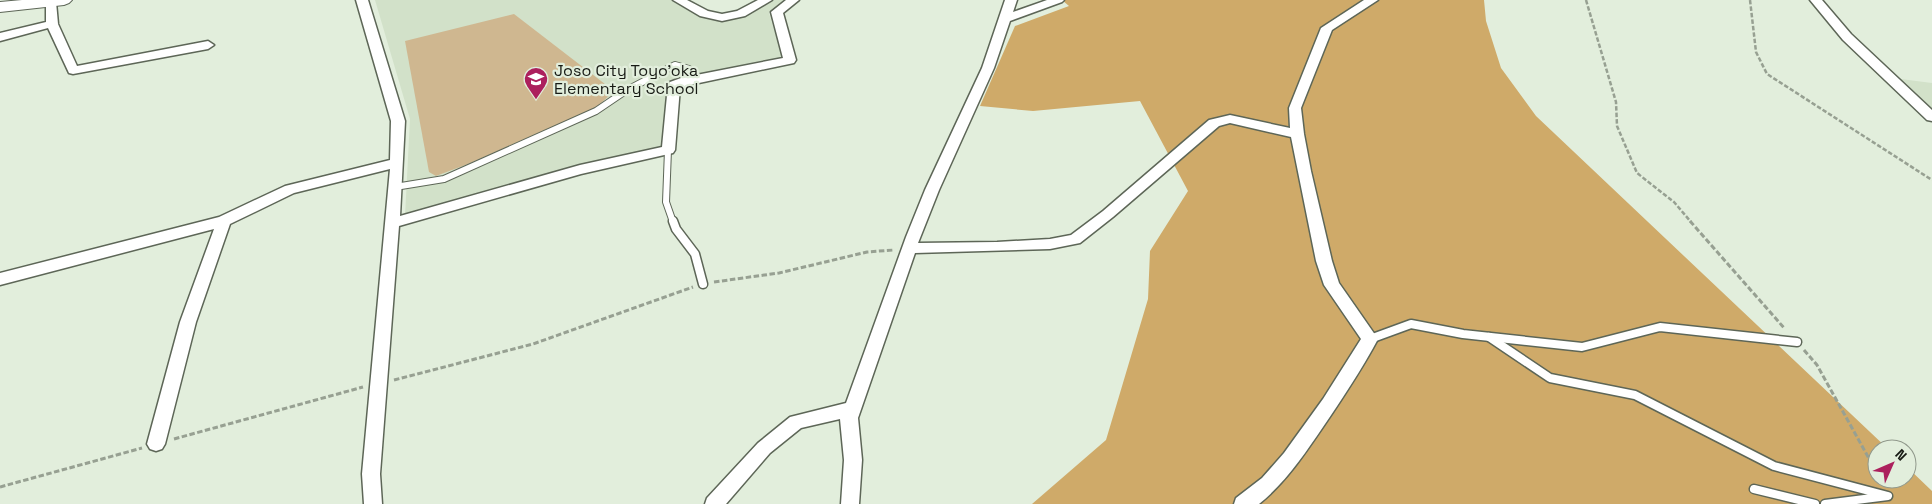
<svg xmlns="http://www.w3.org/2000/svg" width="1932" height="504" font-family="'Space Grotesk',sans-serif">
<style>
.built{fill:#d2e1c9}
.green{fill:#cfb790}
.forest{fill:#cfaa69}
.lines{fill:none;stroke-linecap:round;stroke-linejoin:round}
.service-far1-casing{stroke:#5d6657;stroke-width:8}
.service-casing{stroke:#5d6657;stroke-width:11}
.minor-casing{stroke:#5d6657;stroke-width:3}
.secondary-casing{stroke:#5d6657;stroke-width:2}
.path-far1{stroke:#97a092;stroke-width:2.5;stroke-dasharray:4.5 2;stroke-linecap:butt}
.path{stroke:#97a092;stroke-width:3;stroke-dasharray:5.5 2.5;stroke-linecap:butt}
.service-far1{stroke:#fff;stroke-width:6}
.service{stroke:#fff;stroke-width:8}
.minor{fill:#fff;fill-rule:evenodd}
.secondary{fill:#fff;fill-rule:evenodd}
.labels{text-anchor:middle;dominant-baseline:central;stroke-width:4.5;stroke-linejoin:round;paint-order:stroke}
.poi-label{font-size:16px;fill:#171a14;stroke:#e2eedc;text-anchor:start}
</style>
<rect width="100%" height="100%" fill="#e2eedc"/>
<g class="built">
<path d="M 375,0 L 673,0 L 709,19 L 719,21 L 742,16 L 770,0 L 787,0 L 769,13 L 782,56 L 777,61 L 669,80 L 662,148 L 405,216 L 410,119 Z"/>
<path d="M 1893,78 L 1932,83 L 1932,113 Z"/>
</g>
<path class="green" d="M 514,14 L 614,91 L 597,107 L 468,164 L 436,176 L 429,172 L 405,41 Z"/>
<path class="forest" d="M 1062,0 L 1484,0 L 1486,21 L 1501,68 L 1536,116 L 1888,449 L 1877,449 L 1877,479 L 1907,479 L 1907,467 L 1932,491 L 1932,504 L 1032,504 L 1106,440 L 1148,299 L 1150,251 L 1188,191 L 1140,101 L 1033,111 L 980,106 L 1015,26 L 1069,6 Z"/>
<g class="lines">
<g class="service-far1-casing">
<g id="service-far1">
<path d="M 668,150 L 666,202 L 673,222"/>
<path d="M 395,187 L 444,179 L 596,111 L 627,90 L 675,65 L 689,69 L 692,79"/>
</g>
</g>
<g class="service-casing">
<g id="service">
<path d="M 673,221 L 676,229 L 695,254 L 703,284"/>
<path d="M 1489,337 L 1550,378 L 1635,395 L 1774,466 L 1888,496 L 1825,504"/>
<path d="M 1370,339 L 1411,324 L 1463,334 L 1582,347 L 1660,327 L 1797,342"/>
<path d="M 1754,489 L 1815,504"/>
</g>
</g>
<g class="minor-casing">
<g id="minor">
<path d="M 46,0 L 54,0 L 56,2 L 58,24 L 77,66 L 208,41 L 214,45 L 208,49 L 73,74 L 69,73 L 48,28 L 0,41 L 0,33 L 46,22 Z"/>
<path d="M 356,0 L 368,0 L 405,121 L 400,216 L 580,165 L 662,147 L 668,85 L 670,82 L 681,78 L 783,58 L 771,12 L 786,0 L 799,0 L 783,13 L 796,60 L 794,63 L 680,87 L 675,150 L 673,153 L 581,174 L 399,226 L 380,474 L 382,504 L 364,504 L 362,474 L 390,169 L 294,193 L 230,224 L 196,322 L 165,444 L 162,449 L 156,451 L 150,449 L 147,444 L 180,322 L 214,229 L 0,285 L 0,273 L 219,217 L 285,186 L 390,160 L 391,121 Z"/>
<path d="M 673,0 L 687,0 L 708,11 L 722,14 L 737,11 L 758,0 L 772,0 L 745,16 L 722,21 L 700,16 Z"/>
<path d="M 1005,0 L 1017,0 L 1013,12 L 1047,0 L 1064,0 L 1062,2 L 1010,21 L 994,68 L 939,190 L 918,243 L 997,242 L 1050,239 L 1071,235 L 1103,211 L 1209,120 L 1230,115 L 1290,128 L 1289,108 L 1321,28 L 1364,0 L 1378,0 L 1332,30 L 1301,108 L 1304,134 L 1311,171 L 1332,261 L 1339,283 L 1378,339 C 1362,369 1342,399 1323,427 C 1304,455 1285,483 1259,504 L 1234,504 L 1236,498 L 1262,478 L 1284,453 L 1323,399 L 1361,339 L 1324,285 L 1316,261 L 1291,137 L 1230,123 L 1219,126 L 1113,217 L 1080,243 L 1050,249 L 915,253 L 858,418 L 862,460 L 859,504 L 841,504 L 844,460 L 840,419 L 801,428 L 770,453 L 726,504 L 705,504 L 707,498 L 758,443 L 790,417 L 846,403 L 906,237 L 925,190 L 982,68 Z"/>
<path d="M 1810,0 L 1822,0 L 1851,34 L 1932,110 L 1932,121 L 1927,120 L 1843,40 Z"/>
</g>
</g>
<g class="secondary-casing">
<path id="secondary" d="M 22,0 L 72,0 L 69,3 L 64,5 L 0,12 L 0,2 Z"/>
</g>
<g class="path-far1">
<path d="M 1586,0 L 1616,102 L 1617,126 L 1637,173 L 1674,202 L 1691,222"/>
<path d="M 1750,0 L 1756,52 L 1767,74 L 1932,180"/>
</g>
<g class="path">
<path d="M 1690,221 L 1785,329"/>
<path d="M 714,282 L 779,273 L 867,252 L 894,250"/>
<path d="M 1804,350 L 1817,365 L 1877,473"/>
<path d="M 394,380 L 533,344 L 693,287"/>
<path d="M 174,439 L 363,387"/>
<path d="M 0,487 L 142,448"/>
</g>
<use href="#service-far1" class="service-far1"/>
<use href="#service" class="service"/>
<use href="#minor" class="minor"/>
<use href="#secondary" class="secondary"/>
</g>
<defs>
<g id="school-pin" transform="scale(1.25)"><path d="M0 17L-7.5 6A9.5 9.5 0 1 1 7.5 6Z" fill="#ac205d" stroke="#e2eedc"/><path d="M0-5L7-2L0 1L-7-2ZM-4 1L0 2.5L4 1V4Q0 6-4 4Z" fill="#fff"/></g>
</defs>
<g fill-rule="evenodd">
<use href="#school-pin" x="536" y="79"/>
</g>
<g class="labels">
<g class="poi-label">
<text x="554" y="70">Joso City Toyo'oka<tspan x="554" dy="18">Elementary School</tspan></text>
</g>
</g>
<g transform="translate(1892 464) rotate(45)"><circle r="24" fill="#e2eedc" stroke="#91998c"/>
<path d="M0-4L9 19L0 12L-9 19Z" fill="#ac205d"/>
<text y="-8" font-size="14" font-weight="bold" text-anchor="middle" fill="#171a14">N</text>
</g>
</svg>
